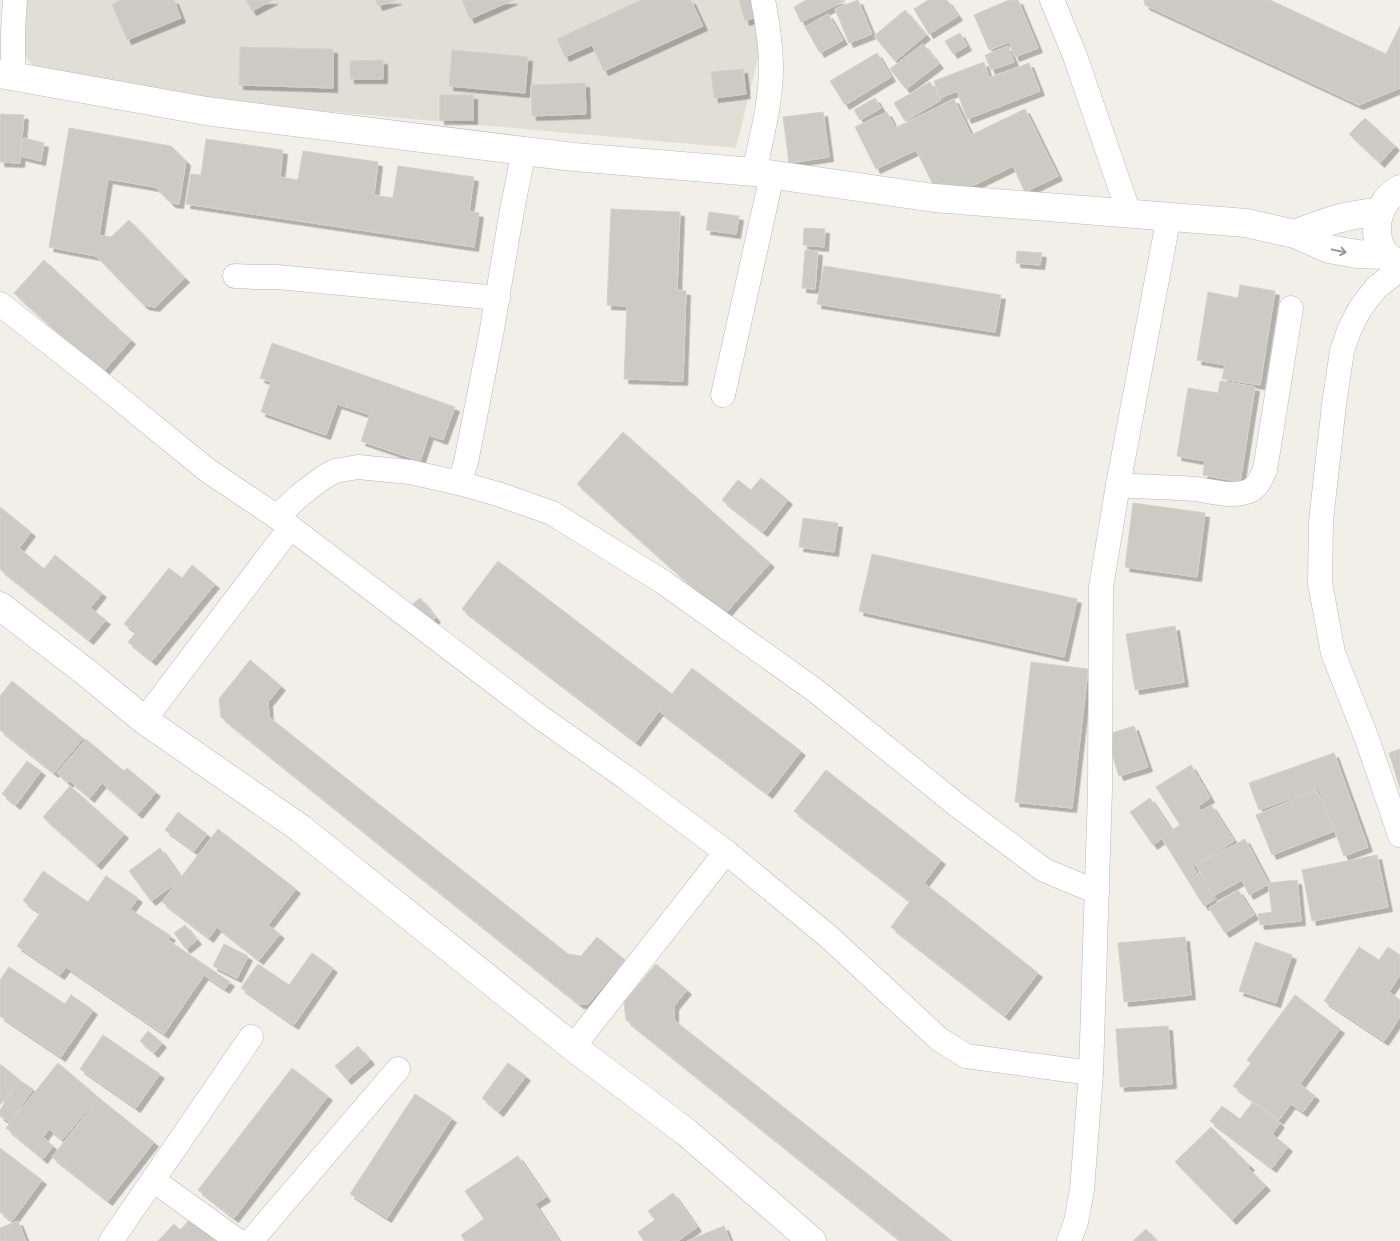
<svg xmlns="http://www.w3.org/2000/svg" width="1400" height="1241" font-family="'DM Sans',sans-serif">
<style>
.education{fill:#e1ded6}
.building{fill:#cccac5;stroke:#d6d1c6;filter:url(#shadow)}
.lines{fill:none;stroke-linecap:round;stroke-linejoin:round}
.street-casing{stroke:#b5b8bc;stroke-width:25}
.secondary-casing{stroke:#b6babf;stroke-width:29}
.street{stroke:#fff;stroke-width:24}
.secondary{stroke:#fff;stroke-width:28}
.oneway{stroke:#979a9d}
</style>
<defs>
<filter id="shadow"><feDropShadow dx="4.5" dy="4.5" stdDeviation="0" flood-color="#0004"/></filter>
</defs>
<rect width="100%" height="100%" fill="#f1efe8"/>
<path class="education" d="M 25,0 L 747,0 L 761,46 L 736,148 L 47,86 L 22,51 Z"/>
<g class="building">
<path d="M 121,0 L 174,0 L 181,18 L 127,40 L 112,4 Z"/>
<path d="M 246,0 L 273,0 L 252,11 Z"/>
<path d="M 376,0 L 397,0 L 378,6 Z"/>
<path d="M 462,0 L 513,0 L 470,19 Z"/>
<path d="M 641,0 L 691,0 L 703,26 L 604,71 L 592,45 L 565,57 L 557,39 Z"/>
<path d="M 739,0 L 752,0 L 757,17 L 745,21 Z"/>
<path d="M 806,0 L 844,0 L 845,1 L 801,22 L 794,7 Z"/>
<path d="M 858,0 L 872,34 L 849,43 L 835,9 Z"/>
<path d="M 928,0 L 947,0 L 958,16 L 929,34 L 914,9 Z"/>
<path d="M 1009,0 L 1018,0 L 1038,48 L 1015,57 L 1009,42 L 989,50 L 974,15 Z"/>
<path d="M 1144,0 L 1270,0 L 1386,54 L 1400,26 L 1400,88 L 1359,105 L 1145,5 Z"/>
<path d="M 905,10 L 926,35 L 895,61 L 874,36 Z"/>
<path d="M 828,14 L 843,40 L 820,53 L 805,27 Z"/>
<path d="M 960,33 L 967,46 L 953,54 L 945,41 Z"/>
<path d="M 923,44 L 939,64 L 906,89 L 890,69 Z"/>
<path d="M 1008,46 L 1014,62 L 991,70 L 985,55 Z"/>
<path d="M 240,47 L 333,49 L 333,88 L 239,85 Z"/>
<path d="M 452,50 L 528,57 L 525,93 L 449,86 Z"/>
<path d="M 877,53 L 891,77 L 845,105 L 830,81 Z"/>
<path d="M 383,60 L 383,79 L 350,79 L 350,61 Z"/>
<path d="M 984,62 L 989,78 L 1029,63 L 1040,91 L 967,119 L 957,91 L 940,98 L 934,81 Z"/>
<path d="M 743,69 L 746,94 L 714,98 L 711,72 Z"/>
<path d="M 930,82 L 941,100 L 905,121 L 894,103 Z"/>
<path d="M 585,83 L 586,114 L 532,116 L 531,85 Z"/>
<rect x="440" y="95" width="33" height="25"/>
<path d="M 875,98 L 881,108 L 860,120 L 854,110 Z"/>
<path d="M 954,99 L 971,135 L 1025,109 L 1058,176 L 1025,192 L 1013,166 L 941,201 L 916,150 L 876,169 L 855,127 L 887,112 L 895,128 Z"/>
<path d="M 823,112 L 829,157 L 789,163 L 783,117 Z"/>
<path d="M 0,114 L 24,115 L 20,163 L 0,162 Z"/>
<path d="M 1365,118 L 1395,146 L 1380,163 L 1349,134 Z"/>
<path d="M 69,128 L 171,146 L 186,161 L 179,204 L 171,203 L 155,187 L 108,179 L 99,235 L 111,237 L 129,220 L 185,278 L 155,307 L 144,305 L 96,256 L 49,247 Z"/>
<path d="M 24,138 L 44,143 L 41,161 L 20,156 Z"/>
<path d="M 206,139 L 283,150 L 280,177 L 298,180 L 303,151 L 378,162 L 374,195 L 393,198 L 398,166 L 474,177 L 469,211 L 479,213 L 474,247 L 186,204 L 191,174 L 201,175 Z"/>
<path d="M 611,209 L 680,212 L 677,290 L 686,291 L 683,381 L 624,379 L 627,306 L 607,305 Z"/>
<path d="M 709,212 L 739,216 L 736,234 L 706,230 Z"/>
<path d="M 804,228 L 825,229 L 824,247 L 803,245 Z"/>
<path d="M 805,250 L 818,251 L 815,289 L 802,288 Z"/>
<path d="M 1017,251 L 1042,253 L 1040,265 L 1016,263 Z"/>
<path d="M 44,260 L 131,340 L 102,373 L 14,293 Z"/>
<path d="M 824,266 L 1001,295 L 995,332 L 817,304 Z"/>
<path d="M 1240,285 L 1275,291 L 1260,385 L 1222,379 L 1225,365 L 1197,360 L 1208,292 L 1238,298 Z"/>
<path d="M 272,343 L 455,407 L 443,440 L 429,435 L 420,461 L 361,441 L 370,415 L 337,404 L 326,435 L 261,412 L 271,382 L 260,378 Z"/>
<path d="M 1220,381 L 1255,387 L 1240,482 L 1203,475 L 1205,461 L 1177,456 L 1188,388 L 1218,393 Z"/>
<path d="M 623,432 L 770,563 L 724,615 L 577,484 Z"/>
<path d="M 761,478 L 788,500 L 763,532 L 722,500 L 738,480 L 751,490 Z"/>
<path d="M 1133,503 L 1205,513 L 1197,577 L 1125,567 Z"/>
<path d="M 0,507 L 31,532 L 19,548 L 44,569 L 55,555 L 102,593 L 90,608 L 106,620 L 89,640 L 0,569 Z"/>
<path d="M 803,518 L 838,523 L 834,552 L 799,547 Z"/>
<path d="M 872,554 L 1077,599 L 1064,657 L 859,611 Z"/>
<path d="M 498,561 L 672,694 L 692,668 L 801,751 L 768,794 L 659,711 L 636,742 L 462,609 Z"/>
<path d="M 192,565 L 215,584 L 152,661 L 128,642 L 136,632 L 124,624 L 169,568 L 182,578 Z"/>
<path d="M 420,598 L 436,618 L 424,627 L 409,607 Z"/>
<path d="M 1175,626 L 1184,682 L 1135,690 L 1126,634 Z"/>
<path d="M 250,660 L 281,686 L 268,702 L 269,717 L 568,954 L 581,956 L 597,937 L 625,960 L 588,1004 L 579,1004 L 221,717 L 219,699 Z"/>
<path d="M 1031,662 L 1088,669 L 1072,808 L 1015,802 Z"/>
<path d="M 12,681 L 83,738 L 54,773 L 0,730 L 0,696 Z"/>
<path d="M 1134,726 L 1148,767 L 1119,776 L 1106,735 Z"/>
<path d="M 86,739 L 124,771 L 127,768 L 156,792 L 138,814 L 102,783 L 90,798 L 70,781 L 68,783 L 57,773 Z"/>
<path d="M 1400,749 L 1400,788 L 1389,753 Z"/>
<path d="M 1334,753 L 1368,847 L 1344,856 L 1319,788 L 1259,810 L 1249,783 Z"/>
<path d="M 27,761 L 41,771 L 16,805 L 2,794 Z"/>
<path d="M 1191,765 L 1210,798 L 1198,806 L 1201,811 L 1211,805 L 1234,841 L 1193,867 L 1214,900 L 1204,906 L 1161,837 L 1180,825 L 1156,787 Z"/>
<path d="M 826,770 L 941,860 L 924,883 L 1038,973 L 1005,1016 L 891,927 L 910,901 L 794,811 Z"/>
<path d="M 70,786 L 124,834 L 97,865 L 43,817 Z"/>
<path d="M 1317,790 L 1334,831 L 1272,855 L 1256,815 Z"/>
<path d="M 1150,798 L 1172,831 L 1153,845 L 1130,812 Z"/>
<path d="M 178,812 L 207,834 L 194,851 L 165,830 Z"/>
<path d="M 218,829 L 296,889 L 268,925 L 280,934 L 259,960 L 217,927 L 209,938 L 162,902 Z"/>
<path d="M 1245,839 L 1269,884 L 1249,895 L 1242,880 L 1213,896 L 1196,865 Z"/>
<path d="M 160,848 L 182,879 L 151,901 L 129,871 Z"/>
<path d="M 1377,855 L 1388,907 L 1312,921 L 1302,870 Z"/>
<path d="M 43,871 L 88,902 L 106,876 L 138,898 L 130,909 L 171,936 L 168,940 L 230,982 L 225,989 L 204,975 L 164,1034 L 66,967 L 60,975 L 17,946 L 40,913 L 23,901 Z"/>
<path d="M 1297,880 L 1301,921 L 1260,925 L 1258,914 L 1272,912 L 1268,883 Z"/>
<path d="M 1238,890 L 1254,915 L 1225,933 L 1209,908 Z"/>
<path d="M 185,925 L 197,940 L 186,949 L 174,933 Z"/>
<path d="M 1185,937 L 1191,995 L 1124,1002 L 1118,943 Z"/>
<path d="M 1255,942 L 1292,955 L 1276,1003 L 1239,991 Z"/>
<path d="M 224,944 L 248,956 L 237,978 L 213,966 Z"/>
<path d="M 1359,947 L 1379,960 L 1388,947 L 1400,955 L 1400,975 L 1389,992 L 1400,1000 L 1400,1017 L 1384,1041 L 1324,1001 Z"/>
<path d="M 312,953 L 333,968 L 294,1025 L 241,988 L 258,964 L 289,985 Z"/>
<path d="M 656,964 L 687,990 L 674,1006 L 674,1020 L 952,1241 L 901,1241 L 626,1020 L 624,1002 Z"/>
<path d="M 9,967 L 65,1004 L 71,995 L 93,1010 L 61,1057 L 0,1016 L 0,980 Z"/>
<path d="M 1295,995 L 1340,1029 L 1300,1084 L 1315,1096 L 1303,1112 L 1291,1104 L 1279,1120 L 1233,1086 L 1251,1063 L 1247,1060 Z"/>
<path d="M 1168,1026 L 1172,1084 L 1120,1087 L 1116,1029 Z"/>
<path d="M 148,1031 L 162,1043 L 154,1053 L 140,1041 Z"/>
<path d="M 103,1035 L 160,1074 L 136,1108 L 80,1069 Z"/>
<path d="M 358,1046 L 370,1060 L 347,1080 L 335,1066 Z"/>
<path d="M 58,1063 L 98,1097 L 62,1140 L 49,1129 L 43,1137 L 53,1146 L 43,1159 L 6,1128 Z"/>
<path d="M 508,1063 L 526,1076 L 499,1112 L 482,1098 Z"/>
<path d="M 0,1064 L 20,1080 L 0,1105 Z"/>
<path d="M 292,1068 L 328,1096 L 234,1218 L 198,1190 Z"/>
<path d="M 19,1080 L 33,1089 L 10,1122 L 0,1116 L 0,1110 Z"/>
<path d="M 415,1094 L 452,1118 L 387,1218 L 350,1194 Z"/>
<path d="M 99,1098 L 154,1142 L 108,1201 L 52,1157 Z"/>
<path d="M 1253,1102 L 1280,1123 L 1272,1134 L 1288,1147 L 1272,1168 L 1210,1121 L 1222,1106 L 1240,1119 Z"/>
<path d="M 1211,1127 L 1250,1166 L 1248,1168 L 1266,1186 L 1232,1220 L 1175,1162 Z"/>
<path d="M 0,1148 L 42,1180 L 12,1221 L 0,1212 Z"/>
<path d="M 518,1156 L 546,1197 L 535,1204 L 559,1241 L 465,1241 L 461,1235 L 484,1219 L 465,1191 Z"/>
<path d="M 673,1193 L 697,1227 L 678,1241 L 644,1241 L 638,1232 L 655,1220 L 648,1211 Z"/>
<path d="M 194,1215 L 222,1241 L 158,1241 L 174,1224 L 180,1230 Z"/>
<path d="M 18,1221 L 26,1241 L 0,1241 L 0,1228 Z"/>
<path d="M 724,1226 L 730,1241 L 687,1241 Z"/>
<path d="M 1146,1229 L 1157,1241 L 1133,1241 Z"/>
</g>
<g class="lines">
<g class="street-casing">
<g id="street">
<path d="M 1052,0 L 1075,56 L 1129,213"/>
<path d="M 13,75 L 13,30 L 15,0"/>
<path d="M 754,172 C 762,135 772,99 771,61 C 770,40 767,20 763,0"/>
<path d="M 1400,269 L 1376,288 L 1368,298 L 1360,309 L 1350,328 L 1342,351 L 1334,405 L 1321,521 L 1320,583 L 1333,653 L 1367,739 L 1400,835"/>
<path d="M 235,276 L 256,277 L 277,277 L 498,298"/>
<path d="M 0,304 L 92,376 L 207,470 L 277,517 L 540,717 L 625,777 L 726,852 L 829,937 L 939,1039 L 966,1056 L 1091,1073"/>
<path d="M 723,395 L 772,175"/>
<path d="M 459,483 L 466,462 L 491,335 L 512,210 L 524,151"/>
<path d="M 1118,485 C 1144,487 1170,487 1195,489 C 1212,491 1232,498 1249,491 C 1258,487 1261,478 1265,470 L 1291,308"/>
<path d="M 277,517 L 300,495 L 324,477 L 335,471 L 358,467 L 410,472 L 459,483 L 498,494 L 552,513 L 663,582 L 816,691 L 957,805 L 1044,870 L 1097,892"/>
<path d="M 144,720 L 290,528"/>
<path d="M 573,1047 L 726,852"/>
<path d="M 153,1180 L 238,1241"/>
<path d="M 111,1241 L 251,1037"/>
<path d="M 251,1241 L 398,1069"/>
<path d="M 1069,1241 L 1076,1222 L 1082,1190 L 1091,1073 L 1100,789 L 1101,587 L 1118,485 L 1169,216"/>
</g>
</g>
<g class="secondary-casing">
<g id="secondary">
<path d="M 0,74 L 206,111 L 524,151 L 574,157 L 754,172 L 934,198 L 1246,223 L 1295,234 L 1329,249 L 1357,254 L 1386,255"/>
<path d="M 1295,234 C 1325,222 1347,214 1380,212"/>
<path d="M 1399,265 C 1395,262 1390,259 1386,255 C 1375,243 1374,220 1383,206 C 1387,198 1393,193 1400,189"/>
<path d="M 0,606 L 87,673 L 144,720 L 300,828 L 573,1047 L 686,1132 L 812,1241"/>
</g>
</g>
<use href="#street" class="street"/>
<use href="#secondary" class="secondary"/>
</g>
<defs><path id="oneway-shaft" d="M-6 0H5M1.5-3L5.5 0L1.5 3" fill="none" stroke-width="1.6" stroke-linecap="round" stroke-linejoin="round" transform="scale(1.25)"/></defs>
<use class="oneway" href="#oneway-shaft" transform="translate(1339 251) rotate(11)"/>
</svg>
